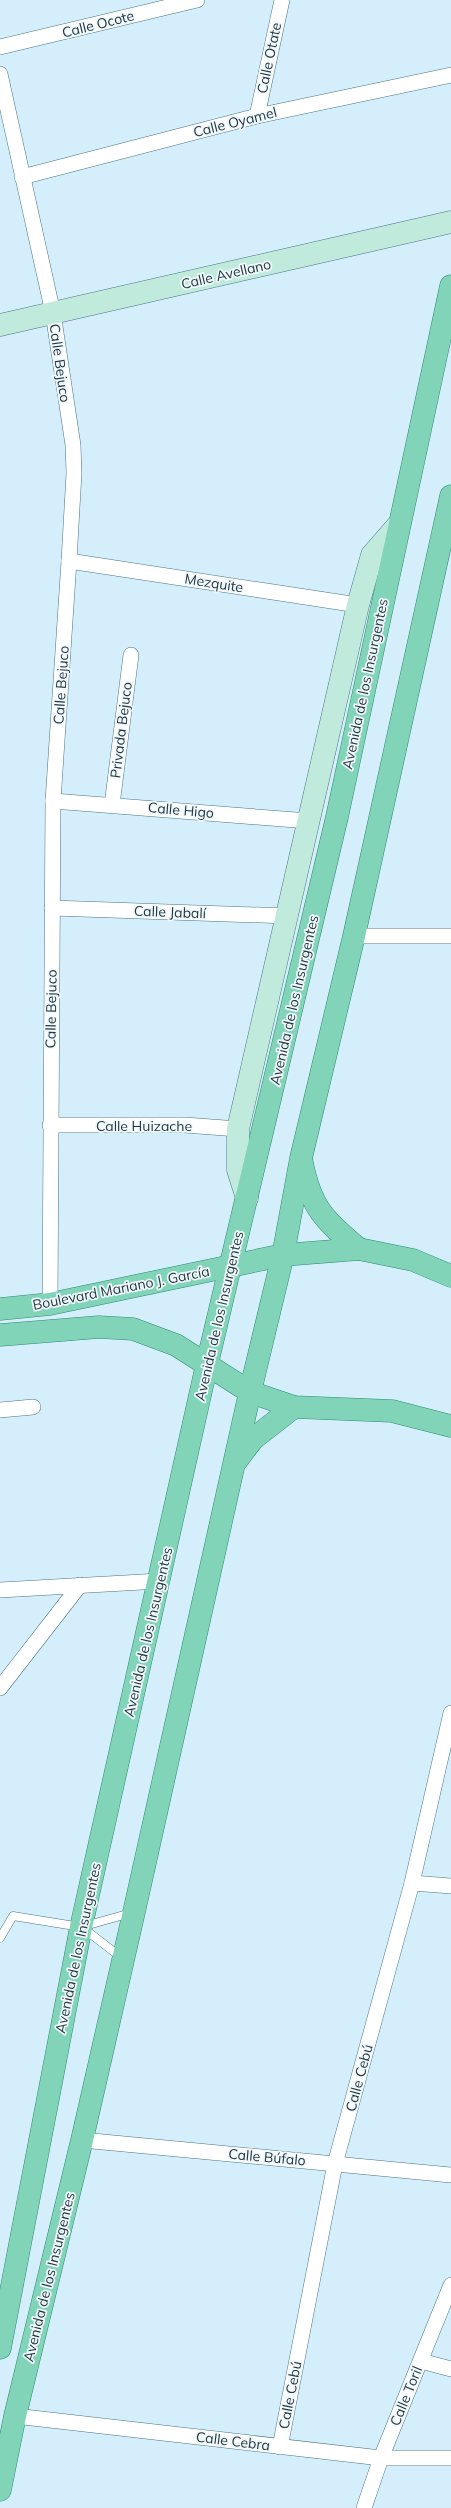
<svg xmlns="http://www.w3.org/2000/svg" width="451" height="2508" font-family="Mulish,sans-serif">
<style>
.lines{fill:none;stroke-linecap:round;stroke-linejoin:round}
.lane-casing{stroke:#497484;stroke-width:9}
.street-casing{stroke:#497484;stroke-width:16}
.secondary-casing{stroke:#497484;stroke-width:23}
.primary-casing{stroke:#2a8b6f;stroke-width:23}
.lane{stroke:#fff;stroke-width:8}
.street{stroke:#fff;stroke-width:15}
.secondary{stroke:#c0eadc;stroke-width:22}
.primary{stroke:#81d4b8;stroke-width:22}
.labels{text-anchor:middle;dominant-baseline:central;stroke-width:3.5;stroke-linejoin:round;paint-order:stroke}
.street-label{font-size:14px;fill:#25373e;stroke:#f0f9fd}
</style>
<rect width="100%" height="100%" fill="#d4effb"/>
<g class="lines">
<g class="lane-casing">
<g id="lane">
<path d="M 83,1928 L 122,1958"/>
<path d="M 0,1938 L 13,1916 L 81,1927 L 131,1913"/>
</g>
</g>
<g class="street-casing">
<g id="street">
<path d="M 0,47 L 197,0"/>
<path d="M 0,74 L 53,313 L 73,445 L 74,473 L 69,561 L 53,801 L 50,1304"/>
<path d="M 257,116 L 282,0"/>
<path d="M 22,177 L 257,116 L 451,75"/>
<path d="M 69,561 L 358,605"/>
<path d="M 53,801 L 309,821"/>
<path d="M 112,805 L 131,655"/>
<path d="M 52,908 L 288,916"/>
<path d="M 354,936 L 451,936"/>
<path d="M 50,1125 L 185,1125 L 238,1129"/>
<path d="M 0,1410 L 33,1407"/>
<path d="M 0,1590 L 160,1581"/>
<path d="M 0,1688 L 80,1585"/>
<path d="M 412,1883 L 451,1886"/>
<path d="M 82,2140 L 451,2175"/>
<path d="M 421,2361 L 451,2369"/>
<path d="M 15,2416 L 381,2458 L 451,2458"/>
<path d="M 280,2447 L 335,2164 L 412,1883 L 451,1713"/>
<path d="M 364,2508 L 381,2458 L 451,2285"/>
</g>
</g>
<g class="secondary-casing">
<g id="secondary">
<path d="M 0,325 L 451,222"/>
<path d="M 247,1198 L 238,1170 L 238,1129 L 358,605 L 372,555 L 399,524"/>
</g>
</g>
<g class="primary-casing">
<g id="primary">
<path d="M 302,1163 C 311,1208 325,1221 359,1249"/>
<path d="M 0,1309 L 50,1304 L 283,1255 L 359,1249 L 413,1260 L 451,1276"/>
<path d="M 0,1335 L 99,1327 L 133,1329 L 176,1345 L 250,1392 L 294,1407 L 392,1411 L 451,1426"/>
<path d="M 237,1460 L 253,1439 L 294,1407"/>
<path d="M 0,2348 L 81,1927 L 207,1364 L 337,817 L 451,286"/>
<path d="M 0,2490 L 15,2416 L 82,2140 L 134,1912 L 250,1392 L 283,1255 L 301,1158 L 354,936 L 451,496"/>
</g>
</g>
<use href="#lane" class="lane"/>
<use href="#street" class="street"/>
<use href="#secondary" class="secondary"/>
<use href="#primary" class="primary"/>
</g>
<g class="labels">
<g class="street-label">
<text transform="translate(98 24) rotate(-14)">Calle Ocote</text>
<text transform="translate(269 58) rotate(-78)">Calle Otate</text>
<text transform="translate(235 122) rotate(-14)">Calle Oyamel</text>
<text transform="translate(226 274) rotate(-13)">Calle Avellano</text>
<text transform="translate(60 363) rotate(82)">Calle Bejuco</text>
<text transform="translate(214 583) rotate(9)">Mezquite</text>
<text transform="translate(365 684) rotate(-78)">Avenida de los Insurgentes</text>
<text transform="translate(61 685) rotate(-86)">Calle Bejuco</text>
<text transform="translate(121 730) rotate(-83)">Privada Bejuco</text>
<text transform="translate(181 810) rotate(5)">Calle Higo</text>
<text transform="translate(170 912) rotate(2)">Calle Jabalí</text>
<text transform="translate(294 1000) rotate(-77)">Avenida de los Insurgentes</text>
<text transform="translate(51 1009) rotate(-89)">Calle Bejuco</text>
<text x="144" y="1126">Calle Huizache</text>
<text transform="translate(121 1288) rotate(-11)">Boulevard Mariano J. García</text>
<text transform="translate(219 1316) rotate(-77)">Avenida de los Insurgentes</text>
<text transform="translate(148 1632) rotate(-77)">Avenida de los Insurgentes</text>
<text transform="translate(78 1948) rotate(-78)">Avenida de los Insurgentes</text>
<text transform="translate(359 2078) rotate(-75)">Calle Cebú</text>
<text transform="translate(267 2157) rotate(5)">Calle Búfalo</text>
<text transform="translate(49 2277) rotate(-76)">Avenida de los Insurgentes</text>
<text transform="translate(290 2395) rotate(-79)">Calle Cebú</text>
<text transform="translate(406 2396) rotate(-68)">Calle Toril</text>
<text transform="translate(233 2441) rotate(7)">Calle Cebra</text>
</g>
</g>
</svg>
